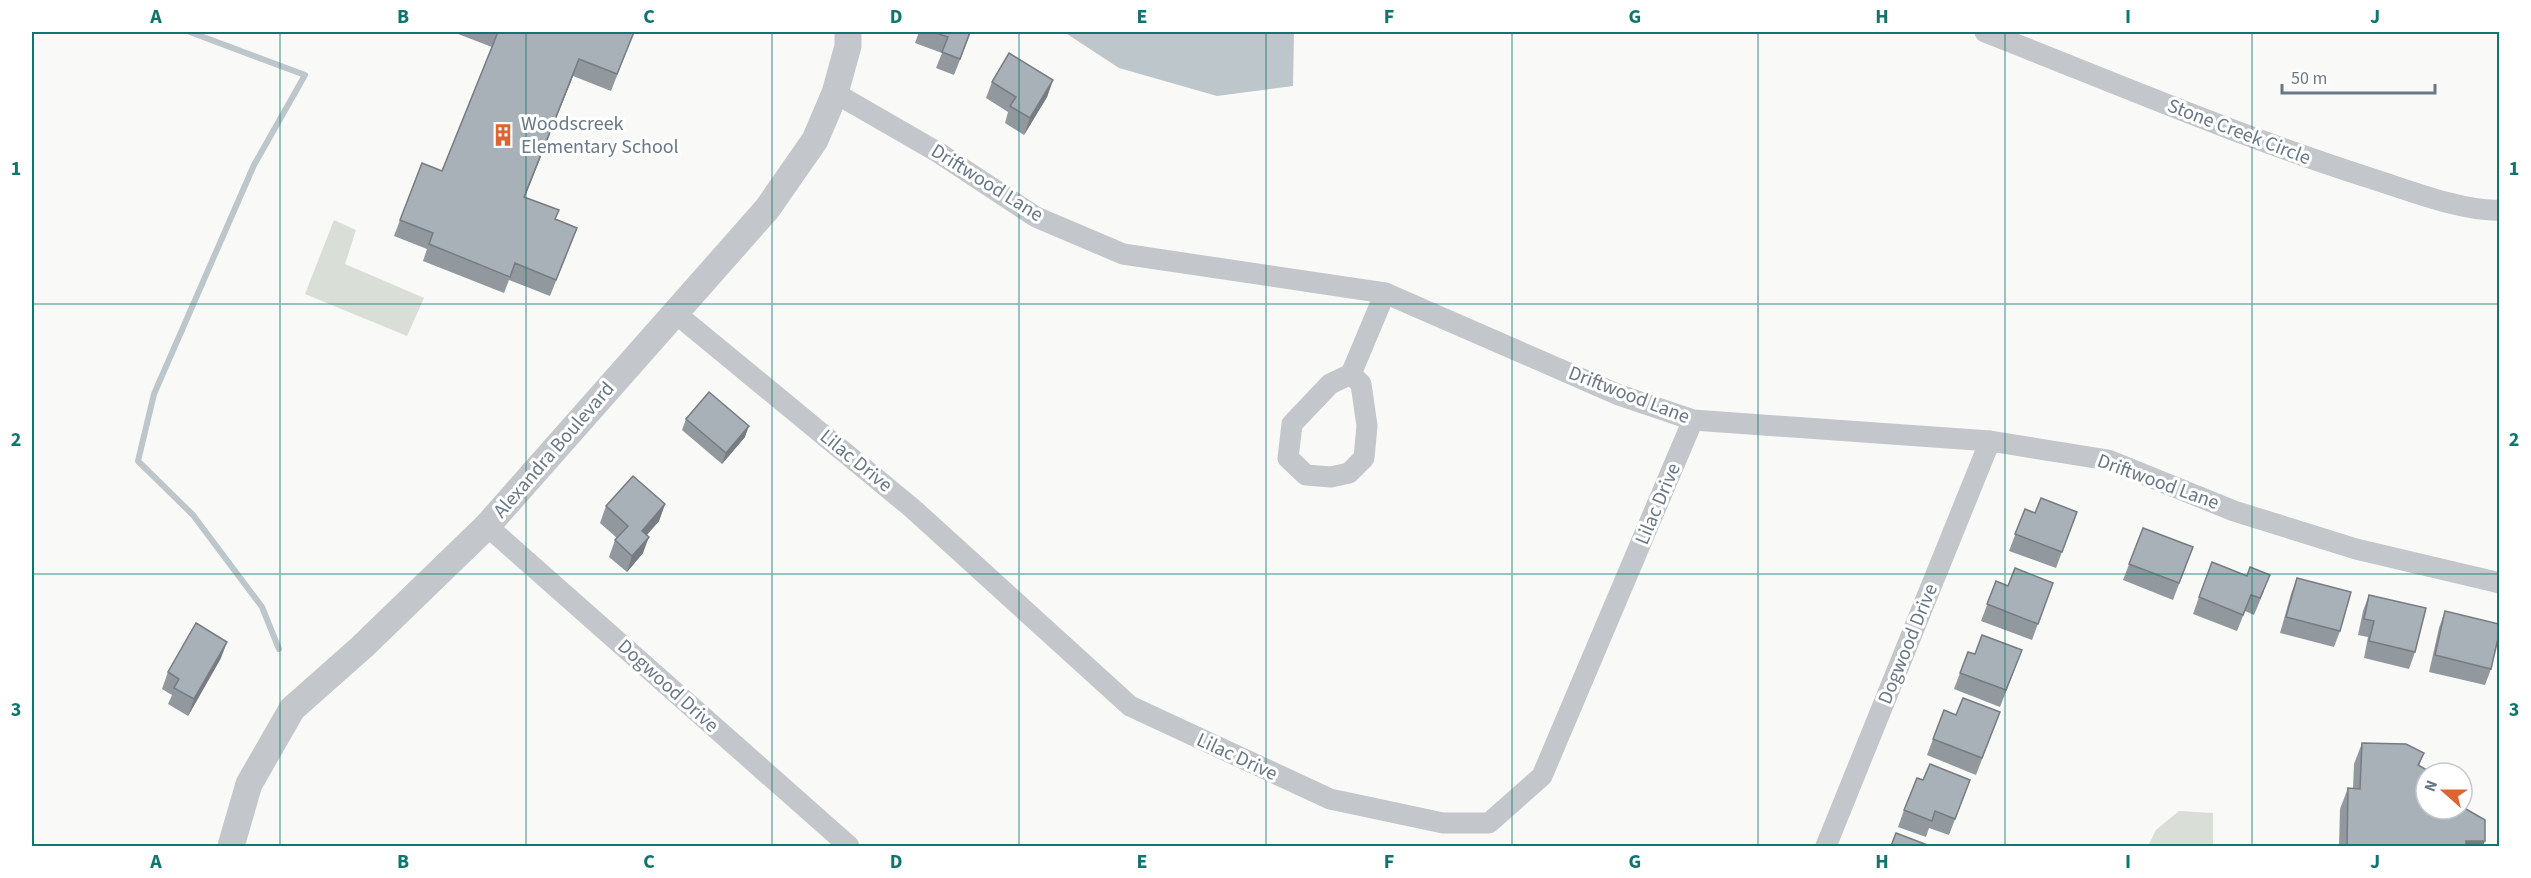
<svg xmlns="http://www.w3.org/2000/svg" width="2531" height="878" font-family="'Source Sans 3',sans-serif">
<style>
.green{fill:#d9ded6}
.water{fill:#bcc6cb}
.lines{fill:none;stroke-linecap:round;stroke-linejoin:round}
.stream{stroke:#bcc6cb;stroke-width:6}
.minor{stroke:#c3c6ca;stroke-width:21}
.tertiary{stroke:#c3c6ca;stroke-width:27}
.wall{fill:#91989e}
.shaded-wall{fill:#767c81}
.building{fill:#a9b1b8;stroke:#767c81;stroke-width:1.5}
.grid{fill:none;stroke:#0f766e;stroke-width:1.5;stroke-opacity:0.55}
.labels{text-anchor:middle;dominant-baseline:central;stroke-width:6;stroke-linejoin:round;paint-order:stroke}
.poi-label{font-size:20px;fill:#697887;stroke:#fff;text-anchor:start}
.street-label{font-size:20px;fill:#697887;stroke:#fff}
.neatline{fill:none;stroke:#0f766e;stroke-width:2}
.grid-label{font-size:20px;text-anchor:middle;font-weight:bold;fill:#0f766e}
</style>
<rect width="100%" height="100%" fill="#f9f9f7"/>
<g class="green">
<path d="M 334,220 L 356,230 L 345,264 L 424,298 L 407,336 L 305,294 Z"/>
<path d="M 2179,811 L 2213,813 L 2213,846 L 2148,846 L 2156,830 Z"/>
</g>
<path class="water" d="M 1064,32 L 1294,32 L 1293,86 L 1217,96 L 1119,68 Z"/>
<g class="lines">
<path class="stream" d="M 190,32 L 305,75 L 254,165 L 154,394 L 138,461 L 193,515 L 262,607 L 279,649"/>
<g class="minor">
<path d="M 1985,32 C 2115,83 2243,138 2376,180 C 2410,191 2465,212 2500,210"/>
<path d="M 835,93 L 939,153 L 1036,217 L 1123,254 L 1385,293 L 1619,395 L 1693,420 L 1990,441 L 2108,460 L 2234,511 L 2356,549 L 2500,583"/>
<path d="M 674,312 L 912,508 L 1130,706 L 1330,799 L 1443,823 L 1489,823 L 1542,776 L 1693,420"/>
<path d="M 1351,374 L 1361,384 L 1367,426 L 1364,458 L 1349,473 L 1331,477 L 1306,475 L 1288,458 L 1292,424 L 1330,384 L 1351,374 L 1385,293"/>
<path d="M 487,526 L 849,846"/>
<path d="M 1826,846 L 1990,441"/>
</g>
<path class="tertiary" d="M 231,846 L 249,784 L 292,709 L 362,647 L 487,526 L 767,209 L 815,140 L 835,93 L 848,46 L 848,32"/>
</g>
<g class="wall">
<path d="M 459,32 L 634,32 L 611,91 L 573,76 L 525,197 L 556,219 L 577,228 L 550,296 L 509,280 L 504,293 L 423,261 L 427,249 L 394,236 L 400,220 L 442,171 L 492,47 L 458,34 Z"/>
<path d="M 919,32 L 971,32 L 954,75 L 936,68 L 942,53 L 915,43 Z"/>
<path d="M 1053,80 L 1047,97 L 1024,135 L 1005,123 L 1008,112 L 986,98 L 992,82 Z"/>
<path d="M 686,419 L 745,437 L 722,464 L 682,430 Z"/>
<path d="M 665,504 L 659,521 L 647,535 L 643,553 L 627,572 L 609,557 L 615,540 L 617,538 L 600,523 L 606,506 Z"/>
<path d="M 2025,509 L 2035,513 L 2077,512 L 2056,568 L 2009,551 Z"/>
<path d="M 2143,528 L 2193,547 L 2173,600 L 2123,580 Z"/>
<path d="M 2297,578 L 2340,631 L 2334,647 L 2280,633 L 2291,594 Z"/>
<path d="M 1996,581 L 2008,586 L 2053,583 L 2032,640 L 1981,621 Z"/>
<path d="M 2264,591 L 2254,615 L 2245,611 L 2237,631 L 2193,614 L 2199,597 Z"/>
<path d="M 2369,595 L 2415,652 L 2409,669 L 2364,658 L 2368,637 L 2358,635 L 2363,611 Z"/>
<path d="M 2445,611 L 2491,669 L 2485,685 L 2429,672 L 2439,628 Z"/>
<path d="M 2022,650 L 2000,707 L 1954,689 L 1960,673 L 1975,654 Z"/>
<path d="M 221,658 L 188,716 L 168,704 L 172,695 L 162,689 L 168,672 Z"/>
<path d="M 2000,712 L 1976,775 L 1927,755 L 1933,739 L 1956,715 Z"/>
<path d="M 2362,743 L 2424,753 L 2419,766 L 2466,809 L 2483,846 L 2339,846 L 2340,809 L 2348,788 L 2353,788 L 2354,764 Z"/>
<path d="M 1964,796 L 1949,835 L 1929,828 L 1926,837 L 1898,827 L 1904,810 Z"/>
</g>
<g class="shaded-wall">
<path d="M 579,59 L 573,76 L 518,213 L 524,197 Z"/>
<path d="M 1053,80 L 1047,97 L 1024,135 L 1030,118 Z"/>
<path d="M 749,426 L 745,437 L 722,464 L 726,453 Z"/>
<path d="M 665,504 L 659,521 L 636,547 L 642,531 Z"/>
<path d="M 649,537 L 643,553 L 627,572 L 632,556 Z"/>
<path d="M 227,642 L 221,658 L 188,716 L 194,699 Z"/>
<path d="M 2466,841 L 2485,841 L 2483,846 L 2464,846 Z"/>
</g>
<g class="building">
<path d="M 498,32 L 634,32 L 617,74 L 579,59 L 524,197 L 559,210 L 555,219 L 577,228 L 556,280 L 515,263 L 510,277 L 429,244 L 433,233 L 400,220 L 422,163 L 442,171 Z"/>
<path d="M 933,32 L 970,32 L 960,59 L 942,52 L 948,37 Z"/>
<path d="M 1009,53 L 1053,80 L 1030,118 L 1010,106 L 1016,97 L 992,82 Z"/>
<path d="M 709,392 L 749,426 L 726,453 L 686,419 Z"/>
<path d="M 633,476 L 665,504 L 642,531 L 649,537 L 632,556 L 615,540 L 628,526 L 606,506 Z"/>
<path d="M 2041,498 L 2077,512 L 2062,552 L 2015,534 L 2025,509 L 2035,513 Z"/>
<path d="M 2143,528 L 2193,547 L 2179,583 L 2129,564 Z"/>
<path d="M 2212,562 L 2247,576 L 2250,567 L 2270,575 L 2260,598 L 2251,595 L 2243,615 L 2199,597 Z"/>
<path d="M 2015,568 L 2053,583 L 2038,624 L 1987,604 L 1996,581 L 2008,586 Z"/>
<path d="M 2297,578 L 2351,592 L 2340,631 L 2286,617 Z"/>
<path d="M 2369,595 L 2426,608 L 2415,652 L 2369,641 L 2374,621 L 2364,619 Z"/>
<path d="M 2445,611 L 2499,624 L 2499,634 L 2491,669 L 2435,655 Z"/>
<path d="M 196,623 L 227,642 L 194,699 L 174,688 L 179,679 L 168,672 Z"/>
<path d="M 1982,635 L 2022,650 L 2006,690 L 1960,673 L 1968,652 L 1975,654 Z"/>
<path d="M 1963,698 L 2000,712 L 1982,758 L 1933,739 L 1944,710 L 1956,715 Z"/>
<path d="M 2362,743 L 2406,744 L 2424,753 L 2418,765 L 2432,773 L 2426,773 L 2426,809 L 2462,809 L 2462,789 L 2466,791 L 2466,809 L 2485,820 L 2485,841 L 2466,841 L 2466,846 L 2347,846 L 2348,788 L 2360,789 Z"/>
<path d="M 1930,764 L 1970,780 L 1955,819 L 1935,811 L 1932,821 L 1904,810 L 1917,778 L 1923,780 Z"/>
<path d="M 1896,833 L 1930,846 L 1891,846 Z"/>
</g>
<path class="grid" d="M 280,32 L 280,846M 526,32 L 526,846M 772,32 L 772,846M 1019,32 L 1019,846M 1266,32 L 1266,846M 1512,32 L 1512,846M 1758,32 L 1758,846M 2005,32 L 2005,846M 2252,32 L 2252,846M 32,304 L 2500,304M 32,574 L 2500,574"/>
<defs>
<g id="building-bare" transform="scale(1.8)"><path d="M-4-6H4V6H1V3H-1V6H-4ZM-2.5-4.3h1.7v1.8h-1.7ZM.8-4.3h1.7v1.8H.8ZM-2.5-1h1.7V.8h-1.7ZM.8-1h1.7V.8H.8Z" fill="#de6433" stroke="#fff" stroke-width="2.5" paint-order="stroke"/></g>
</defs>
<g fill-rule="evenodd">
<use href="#building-bare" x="503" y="135"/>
</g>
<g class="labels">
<g class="poi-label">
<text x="521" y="124">Woodscreek<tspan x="521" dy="23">Elementary School</tspan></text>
</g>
<g class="street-label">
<text transform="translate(2239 132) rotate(21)">Stone Creek Circle</text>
<text transform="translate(987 183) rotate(32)">Driftwood Lane</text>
<text transform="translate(1629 395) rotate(21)">Driftwood Lane</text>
<text transform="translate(554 450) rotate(-49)">Alexandra Boulevard</text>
<text transform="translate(856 461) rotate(39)">Lilac Drive</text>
<text transform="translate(2158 482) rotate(20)">Driftwood Lane</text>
<text transform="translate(1658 504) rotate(-67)">Lilac Drive</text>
<text transform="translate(1908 644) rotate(-68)">Dogwood Drive</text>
<text transform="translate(668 686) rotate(42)">Dogwood Drive</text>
<text transform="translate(1237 757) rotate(25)">Lilac Drive</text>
</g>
</g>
<rect width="2531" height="878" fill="none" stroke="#ffffff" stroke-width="66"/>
<g transform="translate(2444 791) rotate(291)"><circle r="28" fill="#ffffff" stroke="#c3c9cf" stroke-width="1.5"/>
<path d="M0-4.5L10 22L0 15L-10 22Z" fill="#de6433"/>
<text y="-9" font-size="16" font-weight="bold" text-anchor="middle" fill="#697887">N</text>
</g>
<path d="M2282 84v9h153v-9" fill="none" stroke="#697887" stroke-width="3"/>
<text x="2291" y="84" font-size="18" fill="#697887" stroke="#ffffff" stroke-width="4.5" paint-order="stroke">50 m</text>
<rect x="33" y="33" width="2465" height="812" class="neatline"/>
<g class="grid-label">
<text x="156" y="23">A</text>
<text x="403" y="23">B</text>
<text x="649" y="23">C</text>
<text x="896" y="23">D</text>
<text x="1142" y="23">E</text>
<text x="1389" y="23">F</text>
<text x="1635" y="23">G</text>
<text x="1882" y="23">H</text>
<text x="2128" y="23">I</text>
<text x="2375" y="23">J</text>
<text x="16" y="175">1</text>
<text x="2514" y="175">1</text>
<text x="16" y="446">2</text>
<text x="2514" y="446">2</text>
<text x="16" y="716">3</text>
<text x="2514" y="716">3</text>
<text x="156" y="868">A</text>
<text x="403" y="868">B</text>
<text x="649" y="868">C</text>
<text x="896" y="868">D</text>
<text x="1142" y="868">E</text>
<text x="1389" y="868">F</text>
<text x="1635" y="868">G</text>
<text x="1882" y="868">H</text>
<text x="2128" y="868">I</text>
<text x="2375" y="868">J</text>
</g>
</svg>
